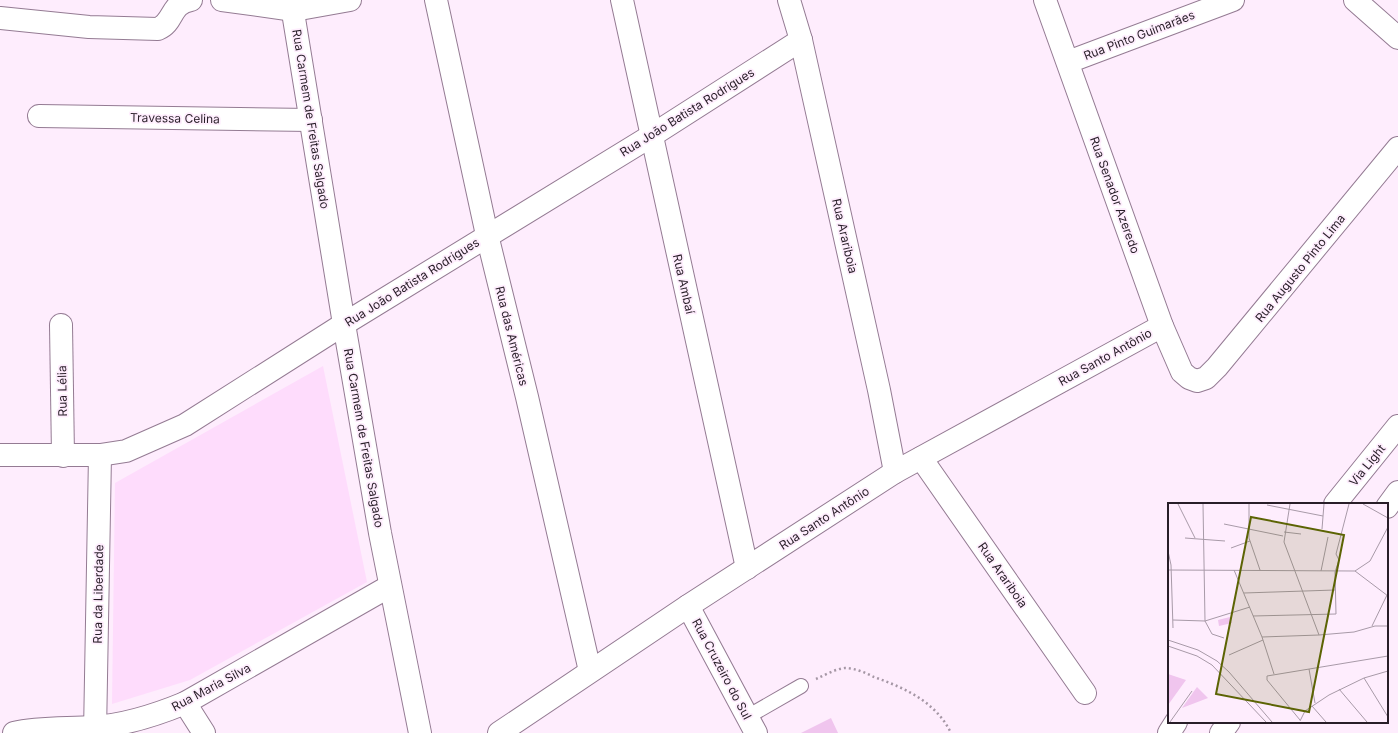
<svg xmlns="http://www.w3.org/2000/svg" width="1398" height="733" font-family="Inter,sans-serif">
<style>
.built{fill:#fedcfc}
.pitch{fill:#f0c5ee}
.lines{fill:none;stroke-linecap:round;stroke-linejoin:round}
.lane-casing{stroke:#947b93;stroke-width:16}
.street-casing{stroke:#947b93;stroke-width:24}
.primary-casing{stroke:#947b93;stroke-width:24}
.path{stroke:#a597a5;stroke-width:2.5;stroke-dasharray:2 3;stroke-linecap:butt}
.lane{stroke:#fff;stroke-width:14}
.street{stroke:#fff;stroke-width:22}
.primary{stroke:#fff;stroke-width:22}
.labels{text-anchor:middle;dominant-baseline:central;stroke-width:3.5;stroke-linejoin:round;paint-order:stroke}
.street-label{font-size:12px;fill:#281e28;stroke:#feedfd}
.inset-road{fill:none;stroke:#a89aa8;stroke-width:1}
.view{fill:#5c6404;fill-opacity:0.15;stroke:#5c6404;stroke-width:2}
.inset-edge{fill:none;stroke:#281e28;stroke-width:2}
</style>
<rect width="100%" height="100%" fill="#feedfd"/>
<path class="built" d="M 323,366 L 367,582 L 190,680 L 112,704 L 115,483 Z"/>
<path class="pitch" d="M 831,718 L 838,733 L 801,733 Z"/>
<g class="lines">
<g class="lane-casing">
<path id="lane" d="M 747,717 L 801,686"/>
</g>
<g class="street-casing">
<g id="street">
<path d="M 222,0 L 294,10 L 350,0"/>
<path d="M 291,0 L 344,324 L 380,533 L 420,733"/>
<path d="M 436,0 L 487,235 L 527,397 L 590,671"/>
<path d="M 622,0 L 747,568"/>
<path d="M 789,0 L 801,40 L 879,390 L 895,472"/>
<path d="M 1045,0 L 1162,326 L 1182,372 L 1189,378 L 1197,381 L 1206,378 L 1217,367 L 1398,148"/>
<path d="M 1355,0 L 1398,38"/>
<path d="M 0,18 L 89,27 L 158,29 C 175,22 169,4 191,0"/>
<path d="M 1068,62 L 1233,0"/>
<path d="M 39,116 L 311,120"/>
<path d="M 61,325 L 63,456"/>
<path d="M 0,455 L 100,455 L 126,451 L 185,425 L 344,324 L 651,136 L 801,40"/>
<path d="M 921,458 L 1085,693"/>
<path d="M 688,606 L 756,733"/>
<path d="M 185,703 L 204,733"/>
<path d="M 14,733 C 39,727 68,729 94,727 C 125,725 156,715 185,703 L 390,586"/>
<path d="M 95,733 L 100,455"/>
<path d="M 499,733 L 688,606 L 895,472 L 1162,326"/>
</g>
</g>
<g class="primary-casing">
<g id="primary">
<path d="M 1335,504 L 1398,426"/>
<path d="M 1387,507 L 1398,492"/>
<path d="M 1169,733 L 1176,722"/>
<path d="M 1221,733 L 1229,722"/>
</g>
</g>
<path class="path" d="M 816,679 C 825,675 835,669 845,668 C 855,668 866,673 874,677 C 905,688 936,702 951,733"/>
<use href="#lane" class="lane"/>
<use href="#street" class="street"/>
<use href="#primary" class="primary"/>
</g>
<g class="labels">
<g class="street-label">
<text transform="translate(1139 35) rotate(-21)">Rua Pinto Guimarães</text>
<text transform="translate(687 112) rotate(-32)">Rua João Batista Rodrigues</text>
<text transform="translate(175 118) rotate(1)">Travessa Celina</text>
<text transform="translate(311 119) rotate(81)">Rua Carmem de Freitas Salgado</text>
<text transform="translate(1115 195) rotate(70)">Rua Senador Azeredo</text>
<text transform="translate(845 236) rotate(77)">Rua Arariboia</text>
<text transform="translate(1300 268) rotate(-51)">Rua Augusto Pinto Lima</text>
<text transform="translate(412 282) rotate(-32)">Rua João Batista Rodrigues</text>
<text transform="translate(684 284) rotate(77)">Rua Ambaí</text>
<text transform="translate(512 336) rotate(76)">Rua das Américas</text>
<text transform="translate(1105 357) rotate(-29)">Rua Santo Antônio</text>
<text transform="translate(62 391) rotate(-91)">Rua Lélia</text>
<text transform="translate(364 438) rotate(80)">Rua Carmem de Freitas Salgado</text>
<text transform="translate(1367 465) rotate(-51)">Via Light</text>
<text transform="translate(824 518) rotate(-33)">Rua Santo Antônio</text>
<text transform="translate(1003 575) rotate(55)">Rua Arariboia</text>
<text transform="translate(98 594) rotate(-89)">Rua da Liberdade</text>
<text transform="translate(722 669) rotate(62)">Rua Cruzeiro do Sul</text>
<text transform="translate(211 687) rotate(-28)">Rua Maria Silva</text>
</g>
</g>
<g transform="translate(1168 503)">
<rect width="220" height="220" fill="#feedfd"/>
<path d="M 0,171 L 18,177 L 0,202 ZM 29,184 L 40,195 L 14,205 Z" fill="#f0c5ee"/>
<path d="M 62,114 L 64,120 L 51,123 L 50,117 Z" fill="#f0c5ee"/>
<path class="inset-road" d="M 10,1 L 27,35M 35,1 L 37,118 L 44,131 L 56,135M 81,1 L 81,35 L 92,67M 122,1 L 116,39 L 151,132M 195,1 L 220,15M 99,2 L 155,13M 56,21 L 115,33M 154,26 L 156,1M 116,29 L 133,31M 17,35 L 57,38M 63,45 L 82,38M 0,48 L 3,62 L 5,125M 0,67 L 187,68 L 202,58 L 220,24M 66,67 L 94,134 L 106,171M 153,68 L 160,34M 187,68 L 220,93M 76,90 L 167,87M 85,113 L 168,111 L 167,69 L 171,57 L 168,51 L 181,1M 5,117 L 37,118 L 82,104M 204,123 L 219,92M 94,134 L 151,132 L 186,129 L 207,123 L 220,123M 0,137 L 30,147 L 49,158 L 61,169 L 104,219M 0,143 L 29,153 L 44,162 L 98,219M 61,152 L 95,137M 141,166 L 147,200M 196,175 L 220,214M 171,186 L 199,219M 144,203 L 158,219M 132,217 L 99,177 L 99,173 L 220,153M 132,218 L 137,208 L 161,192 L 196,175 L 220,168M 2,219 L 24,188"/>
<path class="view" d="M 83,14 L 176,32 L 141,209 L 48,191 Z"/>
<rect width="220" height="220" class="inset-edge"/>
</g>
</svg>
